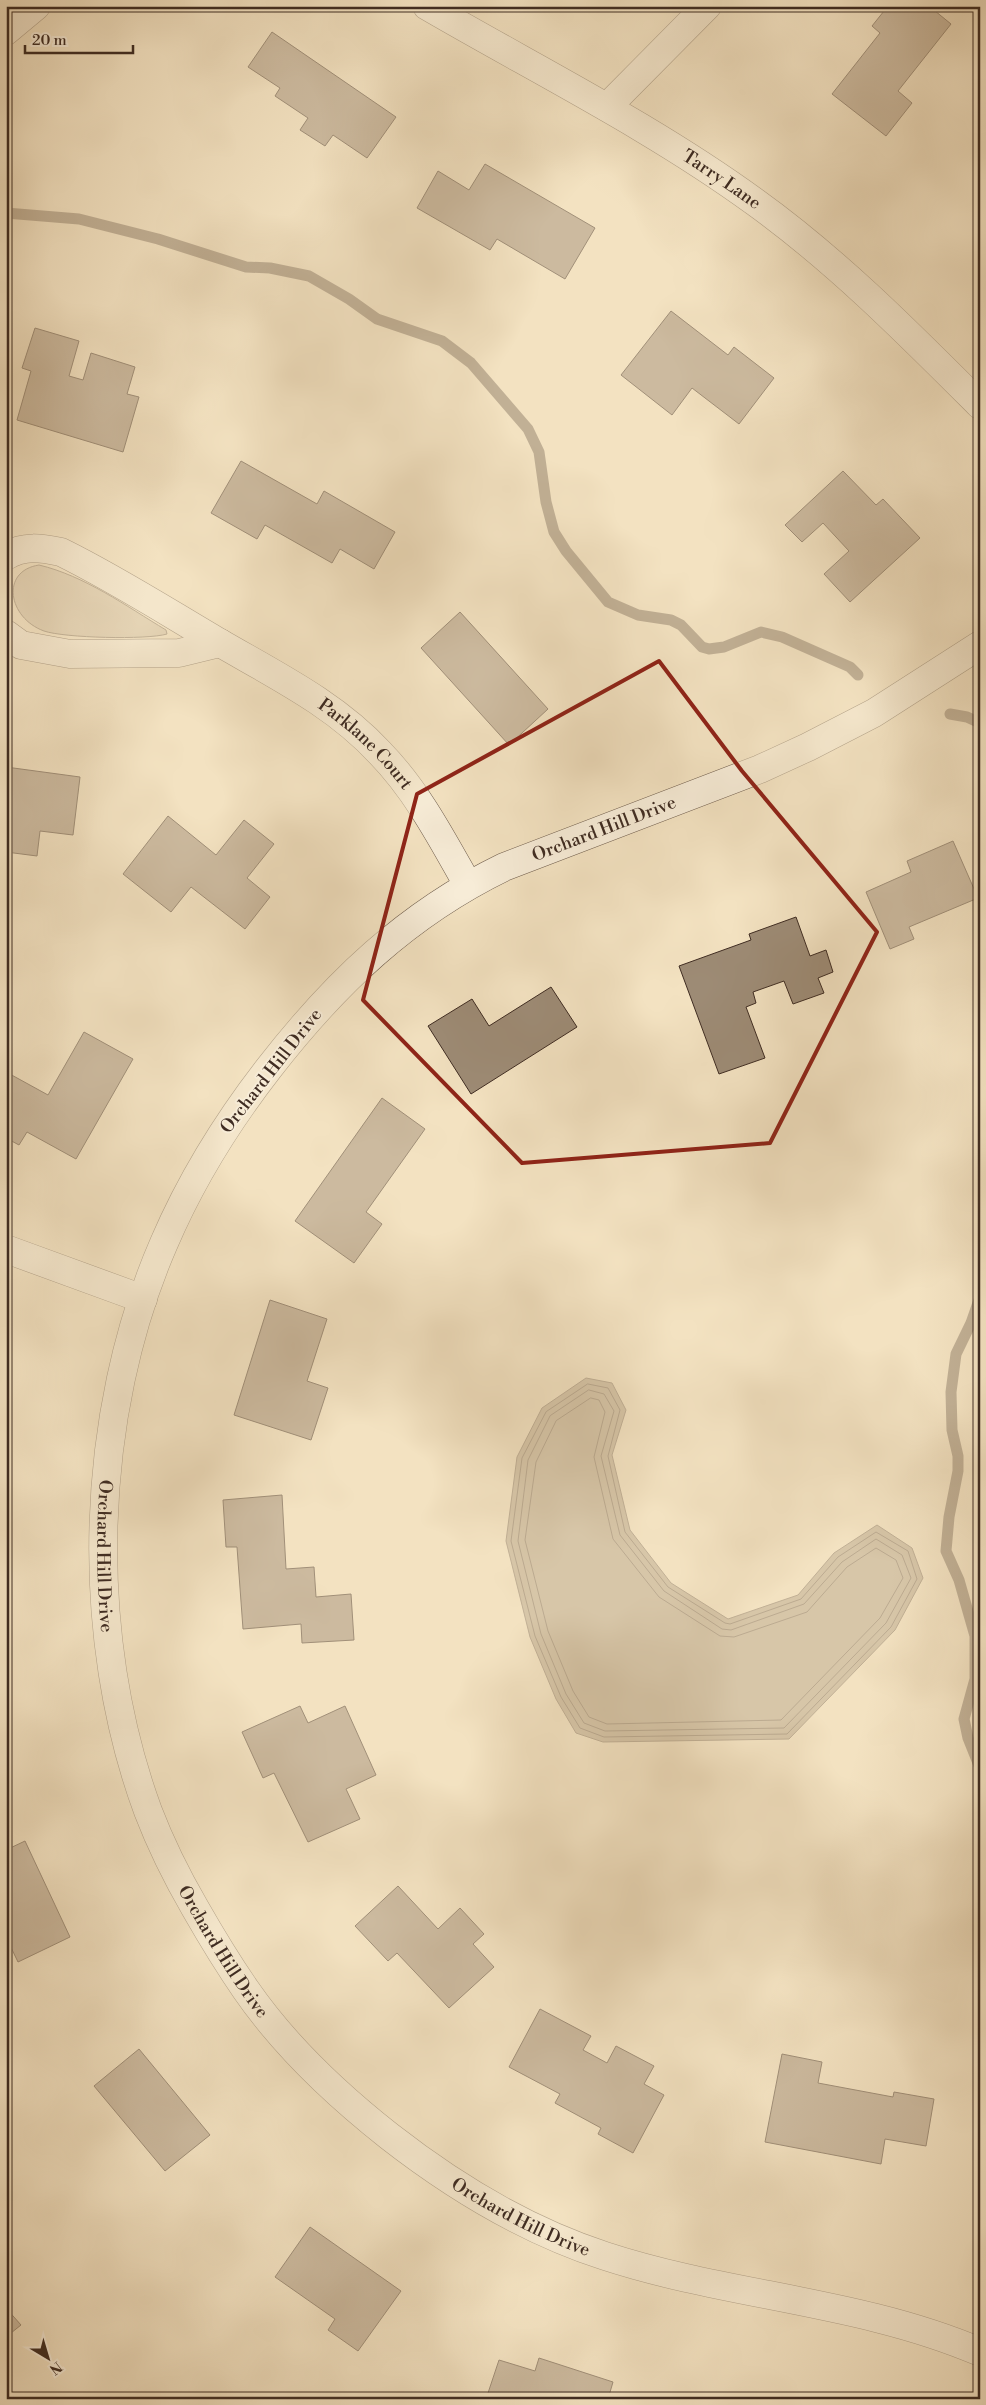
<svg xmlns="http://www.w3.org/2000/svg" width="986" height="2405" font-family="'Libre Bodoni',serif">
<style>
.green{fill:#d4c3a6;stroke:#8a7864}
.water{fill:#b6a48b;stroke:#867461}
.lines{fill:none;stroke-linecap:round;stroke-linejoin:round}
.shore{stroke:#7a6856;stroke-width:1}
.stream{stroke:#867461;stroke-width:11}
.building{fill:#9d8b75;stroke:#3f2c22}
.minor-casing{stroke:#6c5a4a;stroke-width:29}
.tertiary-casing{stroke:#6c5a4a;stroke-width:29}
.minor{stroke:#f7ecd7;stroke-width:28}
.tertiary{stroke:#f7ecd7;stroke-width:28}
.marked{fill:none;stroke:#8f2418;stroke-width:4;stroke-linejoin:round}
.labels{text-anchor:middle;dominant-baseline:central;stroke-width:4;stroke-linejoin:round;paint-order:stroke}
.street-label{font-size:18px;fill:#3f2c22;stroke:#f7ecd7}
</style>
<rect width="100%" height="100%" fill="#f3e2c1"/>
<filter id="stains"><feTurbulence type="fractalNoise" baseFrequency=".004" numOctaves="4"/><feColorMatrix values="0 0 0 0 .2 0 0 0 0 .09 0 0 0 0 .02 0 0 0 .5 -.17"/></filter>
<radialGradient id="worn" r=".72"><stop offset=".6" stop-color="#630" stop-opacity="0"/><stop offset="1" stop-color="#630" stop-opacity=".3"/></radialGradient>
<path class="green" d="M 39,565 C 85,576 126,606 166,630 L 167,634 C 147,640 64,638 44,631 C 8,618 0,571 39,565 Z"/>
<path class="water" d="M 586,1378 L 612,1383 L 626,1410 L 612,1455 L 630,1530 L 671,1583 L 728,1619 L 798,1595 L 834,1553 L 877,1525 L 912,1548 L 923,1578 L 895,1630 L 789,1739 L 603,1742 L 576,1733 L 556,1699 L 530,1637 L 506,1541 L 517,1457 L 542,1408 Z"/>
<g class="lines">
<g class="shore">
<path d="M 588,1384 L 608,1388 L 620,1410 L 608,1456 L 625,1532 L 668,1587 L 725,1623 L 730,1624 L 801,1599 L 838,1557 L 876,1532 L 908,1551 L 917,1579 L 891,1627 L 787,1734 L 604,1737 L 580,1728 L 561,1697 L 535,1636 L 511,1541 L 522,1458 L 546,1412 Z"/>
<path d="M 589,1390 L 604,1394 L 614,1411 L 601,1456 L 620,1535 L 664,1591 L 722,1629 L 731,1630 L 804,1604 L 842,1562 L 876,1539 L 902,1555 L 911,1578 L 886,1623 L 784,1728 L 605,1731 L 584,1723 L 566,1694 L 541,1634 L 518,1541 L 528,1460 L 550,1416 Z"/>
<path d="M 591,1398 L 599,1400 L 605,1412 L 594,1457 L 613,1539 L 659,1597 L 720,1636 L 734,1637 L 807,1612 L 847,1567 L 876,1548 L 896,1560 L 903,1578 L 880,1618 L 781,1720 L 607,1724 L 589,1717 L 573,1691 L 548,1631 L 525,1540 L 536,1462 L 556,1421 Z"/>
</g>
<g class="stream">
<path d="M 6,213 L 79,219 L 158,239 L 246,267 L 270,268 L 309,276 L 349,299 L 377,319 L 442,341 L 471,363 L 528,429 L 539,452 L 546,502 L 554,532 L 566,551 L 608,602 L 638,615 L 671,620 L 681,625 L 702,647 L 709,649 L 724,647 L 761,632 L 782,637 L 850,667 L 858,675"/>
<path d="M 950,714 L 967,717 L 980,723"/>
<path d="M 980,1297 L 971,1323 L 956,1354 L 951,1392 L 952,1430 L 958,1456 L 958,1471 L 949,1517 L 946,1551 L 959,1580 L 975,1636 L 975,1679 L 964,1719 L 968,1738 L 980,1768"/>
</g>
</g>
<g class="building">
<path d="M 888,6 L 929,6 L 951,24 L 898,91 L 912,103 L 886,136 L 832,94 L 880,33 L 872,26 Z"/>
<path d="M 272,32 L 396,117 L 367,158 L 333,135 L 325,146 L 300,130 L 308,118 L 275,96 L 280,88 L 248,67 Z"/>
<path d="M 485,164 L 595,228 L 565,279 L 497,239 L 490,250 L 417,208 L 438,171 L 469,190 Z"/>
<path d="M 671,311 L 728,355 L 734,347 L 774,378 L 739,424 L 692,388 L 672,415 L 621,375 Z"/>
<path d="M 35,328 L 79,341 L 69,376 L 83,380 L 91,353 L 135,367 L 127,394 L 139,397 L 123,452 L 17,420 L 31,371 L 22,368 Z"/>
<path d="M 241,461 L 317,504 L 324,491 L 395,532 L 374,569 L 340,549 L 332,563 L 265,525 L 257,539 L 211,513 Z"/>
<path d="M 843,471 L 876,505 L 883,499 L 920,538 L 850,602 L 824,574 L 849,551 L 823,523 L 802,542 L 785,525 Z"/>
<path d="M 460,612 L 548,709 L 509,745 L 421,648 Z"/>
<path d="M 6,767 L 80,777 L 73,835 L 40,831 L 37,856 L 6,852 Z"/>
<path d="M 168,816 L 216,855 L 244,820 L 274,844 L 247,878 L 270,897 L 245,929 L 191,887 L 171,912 L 123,874 Z"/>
<path d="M 953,841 L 978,898 L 909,927 L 914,939 L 890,949 L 866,892 L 911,872 L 907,861 Z"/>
<path d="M 796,917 L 810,956 L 826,950 L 833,972 L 818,978 L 824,993 L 793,1004 L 784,981 L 753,992 L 756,1003 L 746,1007 L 765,1058 L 719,1074 L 679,966 L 751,940 L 749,934 Z"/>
<path d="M 551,987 L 577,1027 L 471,1094 L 428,1026 L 472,999 L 489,1026 Z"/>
<path d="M 84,1032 L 133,1059 L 76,1159 L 27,1132 L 19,1145 L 6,1138 L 6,1077 L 8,1073 L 48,1095 Z"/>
<path d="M 382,1098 L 425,1129 L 366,1212 L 382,1224 L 354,1263 L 295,1221 Z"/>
<path d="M 270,1300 L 327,1319 L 307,1381 L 328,1388 L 311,1440 L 234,1415 Z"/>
<path d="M 282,1495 L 286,1569 L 314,1567 L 316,1597 L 351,1594 L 354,1640 L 302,1643 L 301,1624 L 243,1629 L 237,1547 L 226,1547 L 223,1500 Z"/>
<path d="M 300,1706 L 308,1723 L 345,1706 L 376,1775 L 346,1789 L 360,1819 L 308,1842 L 274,1773 L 263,1778 L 242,1732 Z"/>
<path d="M 25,1841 L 70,1937 L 18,1962 L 6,1937 L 6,1850 Z"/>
<path d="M 398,1886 L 438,1929 L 460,1908 L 484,1934 L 473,1944 L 494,1967 L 449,2008 L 397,1953 L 388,1961 L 355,1926 Z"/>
<path d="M 540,2009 L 591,2036 L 583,2050 L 607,2063 L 616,2046 L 654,2066 L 644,2084 L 664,2095 L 633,2153 L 598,2134 L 601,2128 L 555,2103 L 560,2094 L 509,2067 Z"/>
<path d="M 139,2049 L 210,2135 L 165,2171 L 94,2086 Z"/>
<path d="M 782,2054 L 822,2062 L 818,2083 L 893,2097 L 894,2092 L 934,2099 L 926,2146 L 885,2139 L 881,2164 L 765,2142 Z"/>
<path d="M 310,2227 L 401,2291 L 358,2351 L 328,2330 L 335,2319 L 275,2277 Z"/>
<path d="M 6,2308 L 21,2325 L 6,2337 Z"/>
<path d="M 539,2358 L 613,2382 L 608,2399 L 486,2399 L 499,2360 L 535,2371 Z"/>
</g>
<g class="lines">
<g class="minor-casing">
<g id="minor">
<path id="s1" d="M 427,6 C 537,70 652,127 755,202 C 837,261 909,334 980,405"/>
<path d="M 607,107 L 707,6"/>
<path id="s2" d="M 6,556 C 24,545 41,548 61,552 C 114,578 164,610 215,640 C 273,674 334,703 380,753 C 417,791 442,839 468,885"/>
<path d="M 6,634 L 21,645 L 70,654 L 179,653 L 220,643"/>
<path id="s3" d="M 980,645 L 874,713 L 808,747 L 760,769 L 504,867 C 407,914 335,983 269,1068 C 227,1122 191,1180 164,1243 C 89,1415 83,1635 148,1811 C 161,1845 177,1877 195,1908 C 211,1936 228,1964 246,1990 C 284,2045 337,2095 389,2136 C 453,2186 528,2231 605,2256 C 727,2296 861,2301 980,2352"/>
<path d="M 6,1249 L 143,1299"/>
</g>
</g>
<g class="tertiary-casing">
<path id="tertiary" d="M 6,31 L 36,6"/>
</g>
<use href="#minor" class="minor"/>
<use href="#tertiary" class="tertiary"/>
</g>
<path d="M0 0H986V2405H0ZM 659,661 L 742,771 L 877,932 L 770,1143 L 522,1163 L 363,1000 L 417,794 Z" fill="#f3e2c1" fill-opacity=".55" fill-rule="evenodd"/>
<path class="marked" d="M 659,661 L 742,771 L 877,932 L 770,1143 L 522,1163 L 363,1000 L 417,794 Z"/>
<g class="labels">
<g class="street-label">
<text stroke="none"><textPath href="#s1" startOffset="342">Tarry Lane</textPath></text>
<text stroke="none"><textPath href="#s2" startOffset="418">Parklane Court</textPath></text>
<text transform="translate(604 829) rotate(-21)">Orchard Hill Drive</text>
<text transform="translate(271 1071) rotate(-52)">Orchard Hill Drive</text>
<text stroke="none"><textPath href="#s3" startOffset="1365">Orchard Hill Drive</textPath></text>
<text stroke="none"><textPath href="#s3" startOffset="1785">Orchard Hill Drive</textPath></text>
<text stroke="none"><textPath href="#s3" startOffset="2190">Orchard Hill Drive</textPath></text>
</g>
</g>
<rect width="986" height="2405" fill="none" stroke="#f3e2c1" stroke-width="25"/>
<rect x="8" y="8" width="971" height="2390" fill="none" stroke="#3f2c22" stroke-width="2.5"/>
<rect x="12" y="12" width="961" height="2380" fill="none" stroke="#3f2c22"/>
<g transform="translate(48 2358) rotate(142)" stroke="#f7ecd7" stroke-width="4" paint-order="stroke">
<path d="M0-4L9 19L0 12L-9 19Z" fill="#3f2c22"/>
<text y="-8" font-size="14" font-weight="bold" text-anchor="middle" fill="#3f2c22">N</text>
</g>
<path d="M25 45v8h108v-8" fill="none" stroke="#3f2c22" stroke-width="2.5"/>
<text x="32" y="45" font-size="15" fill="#3f2c22" stroke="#f7ecd7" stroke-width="4" paint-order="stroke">20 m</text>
<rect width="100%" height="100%" filter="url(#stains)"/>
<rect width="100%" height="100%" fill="url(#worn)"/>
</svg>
